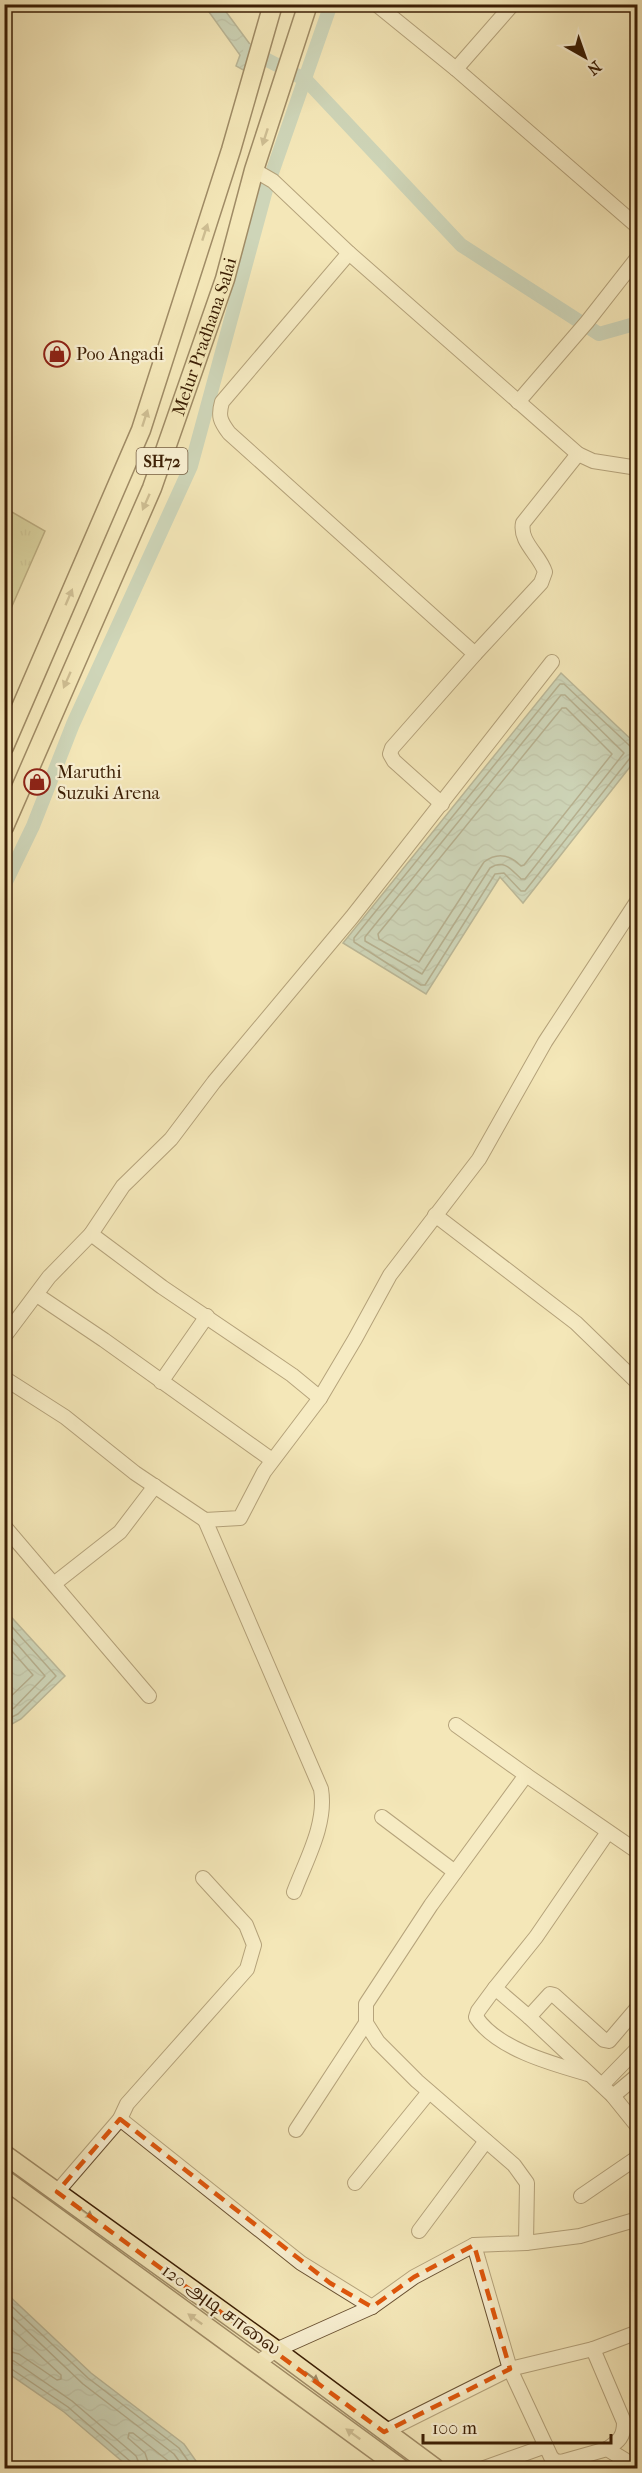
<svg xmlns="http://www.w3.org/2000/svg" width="642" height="2473" font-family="'IM FELL French Canon','Noto Serif Tamil',serif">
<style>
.grass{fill:url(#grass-tufts);stroke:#7e7047;stroke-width:1.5}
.water{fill:url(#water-waves);stroke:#777e71;stroke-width:1.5}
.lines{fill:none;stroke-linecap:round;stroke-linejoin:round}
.shore{stroke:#6d6e5e;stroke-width:1.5}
.canal{stroke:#9fbeb9;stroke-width:14}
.minor-casing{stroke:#695031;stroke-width:16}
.major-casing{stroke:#3b1e04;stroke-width:21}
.minor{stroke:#f8efd1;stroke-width:14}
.major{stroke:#f4e7b8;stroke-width:18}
.oneway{fill:#a18d67}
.marked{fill:none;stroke:#df560c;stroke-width:4.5;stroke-dasharray:12 8;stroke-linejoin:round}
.labels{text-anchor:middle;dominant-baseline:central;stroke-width:4.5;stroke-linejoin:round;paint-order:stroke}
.shield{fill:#f8efd1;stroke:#745d42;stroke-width:1.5}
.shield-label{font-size:16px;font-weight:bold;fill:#3b1e04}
.street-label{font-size:18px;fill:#3b1e04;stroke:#f8efd1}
.poi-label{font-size:18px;fill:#3b1e04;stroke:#f8efd1;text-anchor:start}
</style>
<defs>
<pattern id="grass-tufts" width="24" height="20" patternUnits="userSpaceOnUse" patternTransform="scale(1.5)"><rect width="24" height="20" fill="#c2c38a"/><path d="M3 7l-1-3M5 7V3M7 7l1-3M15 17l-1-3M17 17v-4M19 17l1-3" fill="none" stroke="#a8a775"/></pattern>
<pattern id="water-waves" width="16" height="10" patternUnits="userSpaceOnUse" patternTransform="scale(1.5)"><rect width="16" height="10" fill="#9fbeb9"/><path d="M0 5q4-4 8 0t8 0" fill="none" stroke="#8aa39d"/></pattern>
</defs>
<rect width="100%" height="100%" fill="#f4e7b8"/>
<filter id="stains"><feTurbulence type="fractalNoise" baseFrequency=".00333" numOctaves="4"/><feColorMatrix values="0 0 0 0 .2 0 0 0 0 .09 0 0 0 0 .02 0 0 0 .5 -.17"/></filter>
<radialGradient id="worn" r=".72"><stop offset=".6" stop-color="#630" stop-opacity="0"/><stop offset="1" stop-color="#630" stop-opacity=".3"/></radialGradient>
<path class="grass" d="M 5,508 L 45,531 L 5,622 Z"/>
<g class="water">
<path d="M 204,5 L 221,5 L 252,47 L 245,71 L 236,66 L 240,55 Z"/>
<path d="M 561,673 L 637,745 L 637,758 L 523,903 L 500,877 L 426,994 L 343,943 Z"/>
<path d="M 4,1609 L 65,1676 L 21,1719 L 5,1728 Z"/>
<path d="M 4,2291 L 91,2373 L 184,2444 L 201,2468 L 130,2468 L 64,2412 L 5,2371 Z"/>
</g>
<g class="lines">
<g class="shore">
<path d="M 561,695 L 565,695 L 624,753 L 525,879 L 521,879 C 511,869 504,859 490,868 L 422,974 L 365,941 L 365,937 Z"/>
<path d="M 562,708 L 566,708 L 612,754 L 524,865 L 521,866 C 509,854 497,852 484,862 L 419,962 L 379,939 L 378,934 Z"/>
<path d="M 638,749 L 631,747 L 564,684 L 560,684 L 354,938 L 354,942 L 421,985 L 425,985 L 495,874 L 504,873 L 521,891 L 525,891 L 630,758 L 638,755"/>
<path d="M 4,1618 L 56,1676 L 18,1714 L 4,1721"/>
<path d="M 4,1629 L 45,1676 L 14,1708 L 4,1713"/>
<path d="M 4,1642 L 33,1675 L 4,1703"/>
<path d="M 4,2299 L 88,2378 L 179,2448 L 193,2468"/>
<path d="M 4,2309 L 83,2384 L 174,2454 L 184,2468"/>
<path d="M 4,2322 L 61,2375 L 61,2379 L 57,2380 L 19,2354 L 4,2350"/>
<path d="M 4,2359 L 14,2361 L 72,2401 L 136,2456 L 141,2468"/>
<path d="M 4,2367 L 10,2368 L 68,2407 L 131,2462 L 133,2468"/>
<path d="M 150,2468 L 145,2453 L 128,2438 L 129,2433 L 133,2433 L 167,2460 L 173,2468"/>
</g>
<g class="canal">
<path d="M 250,51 L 306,80 L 461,245 L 599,334 L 638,323"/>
<path d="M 4,886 L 33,826 L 73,724 L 191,466 L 266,190 L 331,4"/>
</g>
<g class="minor-casing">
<g id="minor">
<path d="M 376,4 L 456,69 L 638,227"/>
<path d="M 635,4 L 638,6"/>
<path d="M 456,69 L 513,4"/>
<path d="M 254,170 L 273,181 L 349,253 L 578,454 L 593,461 L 638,468"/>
<path d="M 349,253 L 222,402 C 218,416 220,421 229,433 L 475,654 L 392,748 L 390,754 L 394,761 L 442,804"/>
<path d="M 518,402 L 587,322 L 638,257"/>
<path d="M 475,654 L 541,583 L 545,572 C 540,555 519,542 523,523 L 578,454"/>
<path d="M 435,1215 L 576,1323 L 638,1383"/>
<path d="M 91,1234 L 162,1287 L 292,1375 L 320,1398"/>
<path d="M 37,1295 L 104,1340 L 272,1460"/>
<path d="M 4,1337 L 49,1277 L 91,1234 L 123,1186 L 171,1139 L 214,1082 L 352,917 L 552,662"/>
<path d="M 4,1378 L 65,1417 L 135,1473 L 205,1520 L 240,1518 L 264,1472 L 320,1398 L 355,1339 L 390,1275 L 479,1159 L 545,1042 L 638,900"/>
<path d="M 161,1382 L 207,1316"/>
<path d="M 205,1520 L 321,1789 C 327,1824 306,1860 294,1892"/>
<path d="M 4,1526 L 149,1696"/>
<path d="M 55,1583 L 120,1532 L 155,1486"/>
<path d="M 456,1725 L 526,1775 L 431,1905 L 366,2004 L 366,2023 L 378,2042 L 417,2081 L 514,2165 L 527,2183 L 526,2243"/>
<path d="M 526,1775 L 638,1852"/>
<path d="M 382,1817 L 455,1872"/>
<path d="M 608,1832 L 536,1937 L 495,1988 L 529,2017 L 613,2096 L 638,2127"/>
<path d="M 203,1878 L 246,1925 L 254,1945 L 247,1969 L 127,2104 L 120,2119 L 301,2263 L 372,2307"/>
<path d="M 495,1988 L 478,2011 L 476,2017 C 497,2049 553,2064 588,2074"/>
<path d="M 529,2017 L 550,1994 L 554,1995 L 604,2040 L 609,2041 L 638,2007"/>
<path d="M 602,2085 L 638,2048"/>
<path d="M 613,2096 L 638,2075"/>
<path d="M 296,2130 L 366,2023"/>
<path d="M 355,2183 L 429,2092"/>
<path d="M 57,2192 L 120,2119"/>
<path d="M 581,2196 L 638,2157"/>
<path d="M 419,2231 L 486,2141"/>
<path d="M 474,2245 L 510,2369 L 551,2457 L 555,2461 L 561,2462 L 607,2449 L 638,2468"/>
<path d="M 593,2349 L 624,2422 C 624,2437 619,2441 607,2449"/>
<path d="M 256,2364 L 276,2350 L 372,2307 L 414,2277 L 474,2245 L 526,2243 L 580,2236 L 638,2219"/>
<path d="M 384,2432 L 510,2369 L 593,2349 L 638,2332"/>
<path d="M 484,2468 L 546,2446"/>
</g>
</g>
<g class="major-casing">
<g id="major">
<path d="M 4,747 L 141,430 L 231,150 L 273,4"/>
<path id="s1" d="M 4,827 L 152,488 L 225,279 L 254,170 L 308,4"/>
<path d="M 4,2154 L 276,2350 L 435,2468"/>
<path d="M 4,2179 L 400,2468"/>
</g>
</g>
<use href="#minor" class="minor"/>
<use href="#major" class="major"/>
</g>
<defs><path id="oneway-solid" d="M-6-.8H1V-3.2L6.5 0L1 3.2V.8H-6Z" transform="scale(1.5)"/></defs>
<g class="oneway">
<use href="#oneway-solid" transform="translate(265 137) rotate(108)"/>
<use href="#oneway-solid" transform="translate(205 232) rotate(-72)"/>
<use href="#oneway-solid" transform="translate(145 418) rotate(-72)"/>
<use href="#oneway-solid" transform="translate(146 502) rotate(114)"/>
<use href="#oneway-solid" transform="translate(69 597) rotate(-67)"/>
<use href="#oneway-solid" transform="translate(67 680) rotate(114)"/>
<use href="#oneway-solid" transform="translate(86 2213) rotate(36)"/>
<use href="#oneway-solid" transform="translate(195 2319) rotate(-144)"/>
<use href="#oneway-solid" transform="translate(312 2377) rotate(37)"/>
<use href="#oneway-solid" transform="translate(353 2434) rotate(-144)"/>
</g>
<path d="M0 0H642V2473H0ZM 120,2119 L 330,2283 L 372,2307 L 414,2277 L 474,2245 L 510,2369 L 384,2432 L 57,2192 Z" fill="#f4e7b8" fill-opacity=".55" fill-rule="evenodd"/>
<path class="marked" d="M 120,2119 L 330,2283 L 372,2307 L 414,2277 L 474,2245 L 510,2369 L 384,2432 L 57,2192 Z"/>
<defs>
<g id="shop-ring" transform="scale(1.35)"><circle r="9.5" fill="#f8efd1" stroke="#8f2418" stroke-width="1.5"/><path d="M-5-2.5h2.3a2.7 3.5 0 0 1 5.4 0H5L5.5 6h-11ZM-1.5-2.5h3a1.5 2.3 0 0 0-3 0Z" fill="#8f2418"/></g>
</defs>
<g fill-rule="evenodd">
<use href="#shop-ring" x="57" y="354"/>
<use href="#shop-ring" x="37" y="782"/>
</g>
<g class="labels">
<rect class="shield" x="136.5" y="448" width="51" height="26" rx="4.5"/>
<g class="shield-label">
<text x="162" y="461">SH72</text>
</g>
<g class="street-label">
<text stroke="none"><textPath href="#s1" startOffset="530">Melur Pradhana Salai</textPath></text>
<text transform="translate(221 2310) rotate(36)">120 அடி சாலை</text>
</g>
<g class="poi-label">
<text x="76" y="354">Poo Angadi</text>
<text x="57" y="772">Maruthi<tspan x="57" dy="21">Suzuki Arena</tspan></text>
</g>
</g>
<rect width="642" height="2473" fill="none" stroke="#f4e7b8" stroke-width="24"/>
<rect x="6" y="6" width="630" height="2461" fill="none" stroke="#3b1e04" stroke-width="3"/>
<rect x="12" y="12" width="618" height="2449" fill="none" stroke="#3b1e04" stroke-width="1.5"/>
<g transform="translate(585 57) rotate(140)" stroke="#f8efd1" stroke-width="4.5" paint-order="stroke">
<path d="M0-4.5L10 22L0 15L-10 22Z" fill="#3b1e04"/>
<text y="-9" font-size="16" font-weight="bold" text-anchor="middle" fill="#3b1e04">N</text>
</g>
<path d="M423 2434v9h188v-9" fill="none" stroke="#3b1e04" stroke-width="3"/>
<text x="432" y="2434" font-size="18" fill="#3b1e04" stroke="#f8efd1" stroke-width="4.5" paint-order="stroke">100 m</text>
<rect width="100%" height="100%" filter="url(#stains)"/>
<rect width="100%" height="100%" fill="url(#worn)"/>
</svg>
